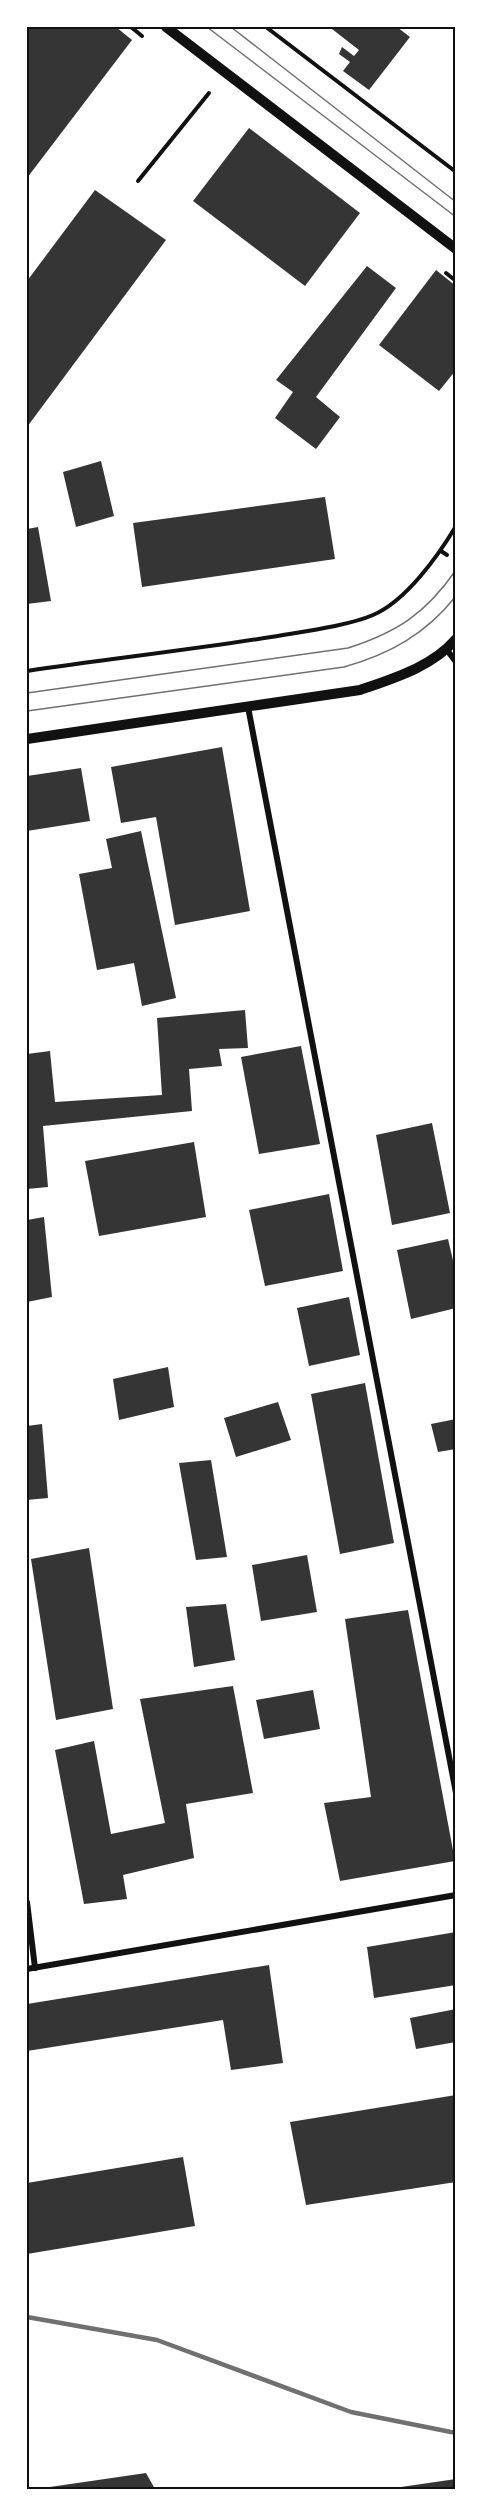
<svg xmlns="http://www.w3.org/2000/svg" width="483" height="2516" font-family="'IBM Plex Sans',sans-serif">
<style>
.building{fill:#353535}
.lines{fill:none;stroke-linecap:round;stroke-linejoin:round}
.path{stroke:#111;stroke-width:4}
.minor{stroke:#111;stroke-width:6}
.tertiary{stroke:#111;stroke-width:10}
.tram{stroke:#707070;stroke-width:1.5}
.rail{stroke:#707070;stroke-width:4.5}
.neatline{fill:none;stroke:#111;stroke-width:2}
</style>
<rect width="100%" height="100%" fill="#fff"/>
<g class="building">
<path d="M 27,27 L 116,27 L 132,40 L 27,178 Z"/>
<path d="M 333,27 L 397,27 L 410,37 L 369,90 L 343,71 L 350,62 L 339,54 L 342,47 L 354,56 L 359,50 L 332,29 Z"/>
<path d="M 249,128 L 360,213 L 305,286 L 193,201 Z"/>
<path d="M 95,190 L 166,240 L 27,427 L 27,281 Z"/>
<path d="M 367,266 L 396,288 L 316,397 L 340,417 L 316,449 L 275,418 L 293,392 L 276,380 Z"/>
<path d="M 436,270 L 456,286 L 456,370 L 439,391 L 379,345 Z"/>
<path d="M 101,461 L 114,516 L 76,527 L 63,472 Z"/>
<path d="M 325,497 L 335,559 L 142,587 L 133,523 Z"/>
<path d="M 38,527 L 51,601 L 27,604 L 27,529 Z"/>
<path d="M 222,747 L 250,911 L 175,925 L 156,817 L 121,823 L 111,767 Z"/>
<path d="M 81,768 L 90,821 L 27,831 L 27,776 Z"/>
<path d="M 141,831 L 176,998 L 142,1006 L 134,963 L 97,970 L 79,874 L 112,868 L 106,839 Z"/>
<path d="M 245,1010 L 248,1048 L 219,1049 L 222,1066 L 189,1069 L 192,1111 L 43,1126 L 48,1187 L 27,1189 L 27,1054 L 50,1051 L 55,1102 L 162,1095 L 157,1018 Z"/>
<path d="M 301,1046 L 320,1144 L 259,1154 L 241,1057 Z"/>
<path d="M 432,1123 L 450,1213 L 392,1225 L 376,1135 Z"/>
<path d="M 194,1142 L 206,1217 L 99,1236 L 85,1161 Z"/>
<path d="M 329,1194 L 343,1271 L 265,1286 L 249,1210 Z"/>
<path d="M 44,1217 L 52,1297 L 27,1302 L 27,1220 Z"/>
<path d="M 448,1239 L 456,1273 L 456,1308 L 411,1319 L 397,1250 Z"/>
<path d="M 349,1297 L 360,1355 L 309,1366 L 297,1308 Z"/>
<path d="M 168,1367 L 174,1407 L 119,1420 L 113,1379 Z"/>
<path d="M 365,1383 L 394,1543 L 340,1554 L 311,1394 Z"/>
<path d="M 278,1402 L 291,1440 L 236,1457 L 224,1418 Z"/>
<path d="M 456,1419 L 456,1449 L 438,1452 L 431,1424 Z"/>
<path d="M 42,1424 L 48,1498 L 27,1500 L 27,1426 Z"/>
<path d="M 211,1460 L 227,1557 L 196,1560 L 179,1463 Z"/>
<path d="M 89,1548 L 113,1709 L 56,1720 L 31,1559 Z"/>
<path d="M 307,1555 L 317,1612 L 261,1621 L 252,1565 Z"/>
<path d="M 226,1604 L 235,1660 L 194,1667 L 186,1607 Z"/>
<path d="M 408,1610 L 455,1861 L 340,1881 L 324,1803 L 371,1797 L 345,1619 Z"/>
<path d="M 233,1686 L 253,1793 L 186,1804 L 194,1858 L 123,1875 L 127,1899 L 84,1904 L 55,1750 L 94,1741 L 111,1834 L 165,1823 L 140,1699 Z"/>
<path d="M 313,1690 L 320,1729 L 264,1739 L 256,1700 Z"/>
<path d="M 456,1932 L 456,1985 L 374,1998 L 367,1947 Z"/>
<path d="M 269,1965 L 283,2063 L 231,2070 L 223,2020 L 27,2051 L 27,2004 Z"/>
<path d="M 456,2009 L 456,2042 L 416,2049 L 410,2018 Z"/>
<path d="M 456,2095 L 456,2182 L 306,2205 L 290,2122 Z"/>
<path d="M 183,2157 L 195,2226 L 27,2254 L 27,2183 Z"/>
<path d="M 146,2473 L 155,2489 L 43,2489 L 43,2488 Z"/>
<path d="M 456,2479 L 456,2489 L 394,2489 L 394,2488 Z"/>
</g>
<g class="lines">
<g class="path">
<path d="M 131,27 L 142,36"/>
<path d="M 266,27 L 456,172"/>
<path d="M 138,181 L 209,93"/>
<path d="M 446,273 L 456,281"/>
<path d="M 441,551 L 447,555"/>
<path d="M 27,671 C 108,659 190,650 271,637 C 299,632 348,626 373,615 C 406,601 438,556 456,526"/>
</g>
<g class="minor">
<path d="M 447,650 L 456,662"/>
<path d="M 248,707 L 456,1793"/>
<path d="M 27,1902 L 35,1968"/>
<path d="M 27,1969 L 456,1895"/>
</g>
<g class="tertiary">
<path d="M 166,27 L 456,249"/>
<path d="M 27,739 L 360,690 C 394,678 432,667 456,639"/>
</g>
<g class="tram">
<path d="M 207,27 L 456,217"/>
<path d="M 231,27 L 456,202"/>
<path d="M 27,693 L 348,648 C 398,632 426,613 456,570"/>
<path d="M 27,711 L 344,667 C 390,654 426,634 456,596"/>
</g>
<path class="rail" d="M 27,2317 L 157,2340 L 351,2412 L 456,2433"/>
</g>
<rect width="483" height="2516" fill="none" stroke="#ffffff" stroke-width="57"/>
<rect x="28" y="28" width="426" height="2460" class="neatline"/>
</svg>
